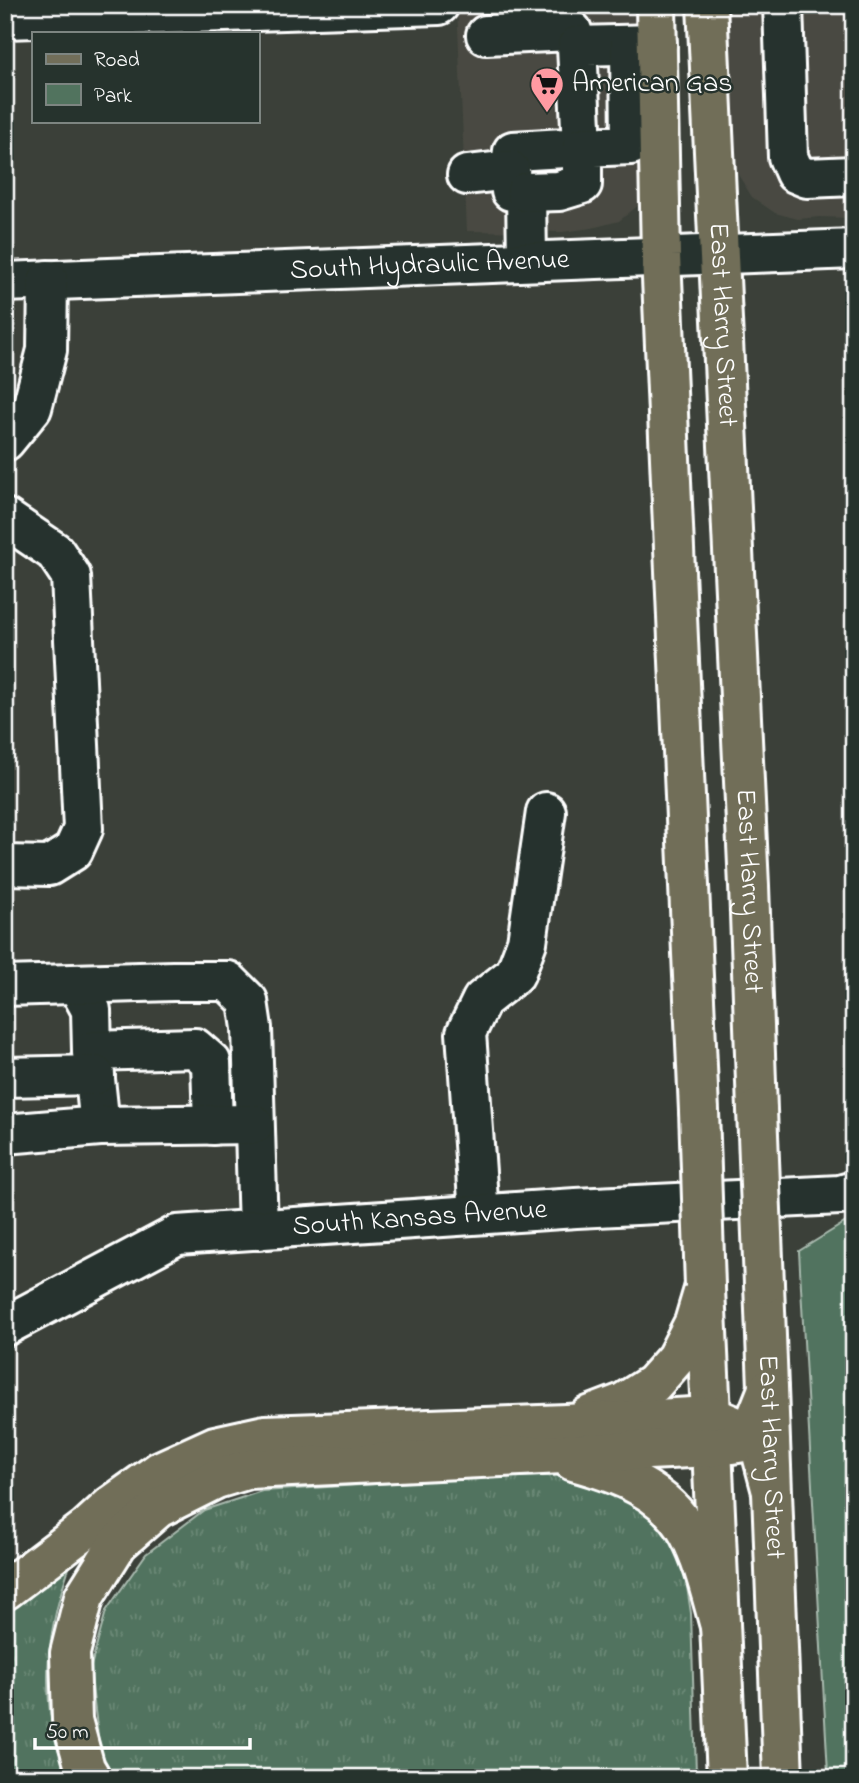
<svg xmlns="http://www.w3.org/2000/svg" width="859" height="1783" font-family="'Indie Flower',sans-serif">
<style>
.built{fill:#494a42}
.grass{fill:url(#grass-tufts);stroke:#a8b9ae;stroke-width:2}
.park{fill:#51735e;stroke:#a8b9ae;stroke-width:2}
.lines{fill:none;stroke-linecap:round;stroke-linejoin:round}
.minor-casing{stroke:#fff;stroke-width:44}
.major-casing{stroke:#fff;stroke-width:44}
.highway-casing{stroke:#fff;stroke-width:44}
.minor{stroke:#26332d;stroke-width:38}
.major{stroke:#716e59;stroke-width:38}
.highway{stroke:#716e59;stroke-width:38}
.major-bridge-casing{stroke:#fff;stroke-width:44;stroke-linecap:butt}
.major-bridge{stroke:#716e59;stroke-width:38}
.labels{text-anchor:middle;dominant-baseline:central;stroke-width:5;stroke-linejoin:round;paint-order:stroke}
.poi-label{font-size:28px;fill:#fff;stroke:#26332d;text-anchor:start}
.street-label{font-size:28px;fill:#fff;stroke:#26332d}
</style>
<defs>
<pattern id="grass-tufts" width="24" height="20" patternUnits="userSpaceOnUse" patternTransform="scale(1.75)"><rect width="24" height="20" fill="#51735e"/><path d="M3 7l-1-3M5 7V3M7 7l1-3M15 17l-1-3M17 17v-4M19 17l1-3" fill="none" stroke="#6b8876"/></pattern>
</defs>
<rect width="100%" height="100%" fill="#3b4039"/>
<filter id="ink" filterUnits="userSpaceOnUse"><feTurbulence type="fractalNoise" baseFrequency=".0143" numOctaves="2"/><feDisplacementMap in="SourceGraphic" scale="14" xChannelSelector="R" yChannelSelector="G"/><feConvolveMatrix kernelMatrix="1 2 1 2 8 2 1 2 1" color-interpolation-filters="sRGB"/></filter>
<g filter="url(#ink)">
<g class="built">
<path d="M 457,5 L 646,5 L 647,175 L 640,204 L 619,221 L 592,228 L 562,232 L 467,231 Z"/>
<path d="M 726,5 L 854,5 L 854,218 L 820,217 L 798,219 L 775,213 L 752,197 L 737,173 Z"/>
</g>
<g class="grass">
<path d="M 584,1475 L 628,1493 L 661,1524 L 684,1567 L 691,1613 L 696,1773 L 667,1778 L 115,1778 L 100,1751 L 90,1670 L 106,1611 L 146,1554 L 204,1510 L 262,1491 L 475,1478 Z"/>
<path d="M 72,1560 C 50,1618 40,1682 56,1742 C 59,1754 66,1766 70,1778 L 5,1778 L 5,1614 Z"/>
</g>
<path class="park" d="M 854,1217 L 854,1778 L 831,1778 L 828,1773 L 799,1251 Z"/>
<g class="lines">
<g class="minor-casing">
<g id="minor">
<path d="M 783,5 L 788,157 L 795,173 L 807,178 L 854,176"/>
<path d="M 5,19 L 439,5"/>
<path d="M 486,35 L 572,31 L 577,46"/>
<path d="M 510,170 L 513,151 L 582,147 L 577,46 L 657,44"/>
<path d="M 467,175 L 510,170 L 511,191 L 526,192 L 527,261"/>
<path d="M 526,192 L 559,191 L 582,184 L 582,147 L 631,145 L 630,45"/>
<path id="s1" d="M 5,282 L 854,249"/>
<path d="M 5,441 L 32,408 L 47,350 L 48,280"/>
<path d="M 5,518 L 55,552 L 71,576 L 83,829 L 73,851 L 49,866 L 5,865"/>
<path d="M 77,984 L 91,1010 L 92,1051 L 100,1126"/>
<path d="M 5,986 L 173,981 L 228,981 L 248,1001 L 252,1028 L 258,1230"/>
<path d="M 92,1051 L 195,1048 L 211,1062 L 213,1125"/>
<path d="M 5,1077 L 95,1075"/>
<path d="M 5,1134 L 100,1126 L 254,1124"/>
<path d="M 479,1214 L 466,1033 L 482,1000 L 515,974 L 527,942 L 546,812"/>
<path id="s2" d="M 5,1326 L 177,1235 L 576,1208 L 840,1195 L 854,1191"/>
</g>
</g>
<g class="major-casing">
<g id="major">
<path d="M 656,5 L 661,256 L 699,1111"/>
<path id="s3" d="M 707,5 L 749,886 L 757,1110"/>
<path id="s4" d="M 764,1284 L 783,1778"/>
<path d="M 705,1289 L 711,1416"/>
<path d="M 712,1447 L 727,1778"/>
</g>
</g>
<g class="highway-casing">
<g id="highway">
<path d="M 589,1416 L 623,1403 L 653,1384 L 676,1358 L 694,1323 L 705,1286"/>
<path d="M 573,1461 C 617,1473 666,1490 689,1534 C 704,1562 711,1595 720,1626"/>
<path d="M 5,1590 L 87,1528 L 111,1506 L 160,1471 L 215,1446 L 265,1435 L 566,1424 L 711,1416 L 737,1427 L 759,1443 L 771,1488"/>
<path d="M 91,1778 L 85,1768 L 72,1720 L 70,1653 L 84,1597 L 118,1543 L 158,1508 L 216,1479 L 249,1469 L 712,1447 L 738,1443 L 752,1429 L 768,1389"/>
</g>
</g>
<use href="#minor" class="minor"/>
<use href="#major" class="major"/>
<use href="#highway" class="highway"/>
<g class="major-bridge-casing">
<g id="major-bridge">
<path d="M 757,1110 L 764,1284"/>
<path d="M 699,1111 L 705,1286"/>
</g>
</g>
<use href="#major-bridge" class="major-bridge"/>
</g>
</g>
<defs>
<g id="supermarket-pin" transform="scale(1.75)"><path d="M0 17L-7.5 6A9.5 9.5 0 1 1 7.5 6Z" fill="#ff9aa2" stroke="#26332d"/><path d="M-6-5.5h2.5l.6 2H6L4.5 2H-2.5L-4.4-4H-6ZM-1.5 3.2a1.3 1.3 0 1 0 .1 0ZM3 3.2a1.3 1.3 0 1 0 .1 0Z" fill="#111"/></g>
</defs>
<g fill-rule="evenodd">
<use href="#supermarket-pin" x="547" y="84"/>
</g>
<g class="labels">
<g class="poi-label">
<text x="572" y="84">American Gas</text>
</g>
<g class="street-label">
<text stroke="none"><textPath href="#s1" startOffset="425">South Hydraulic Avenue</textPath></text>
<text stroke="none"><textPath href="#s3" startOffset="320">East Harry Street</textPath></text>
<text stroke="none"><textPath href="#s3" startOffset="887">East Harry Street</textPath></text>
<text stroke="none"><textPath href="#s2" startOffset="438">South Kansas Avenue</textPath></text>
<text stroke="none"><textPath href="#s4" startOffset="173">East Harry Street</textPath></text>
</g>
</g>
<rect width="859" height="1783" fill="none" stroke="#26332d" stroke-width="28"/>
<rect x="14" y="14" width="831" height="1755" fill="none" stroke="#fff" stroke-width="2.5" filter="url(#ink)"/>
<rect x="32" y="32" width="228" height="91" fill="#26332d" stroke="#7d8581" stroke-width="2"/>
<rect x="46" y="54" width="35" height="10" fill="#716e59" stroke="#7d8581" stroke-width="2"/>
<text x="94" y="66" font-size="21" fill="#ffffff">Road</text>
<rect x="46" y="84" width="35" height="21" fill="#51735e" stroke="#7d8581" stroke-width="2"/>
<text x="94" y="102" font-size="21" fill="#ffffff">Park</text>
<path d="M35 1738v10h215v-10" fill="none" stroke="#ffffff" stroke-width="3.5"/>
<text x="46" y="1738" font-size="21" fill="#ffffff" stroke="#26332d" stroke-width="5" paint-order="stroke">50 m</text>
</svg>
